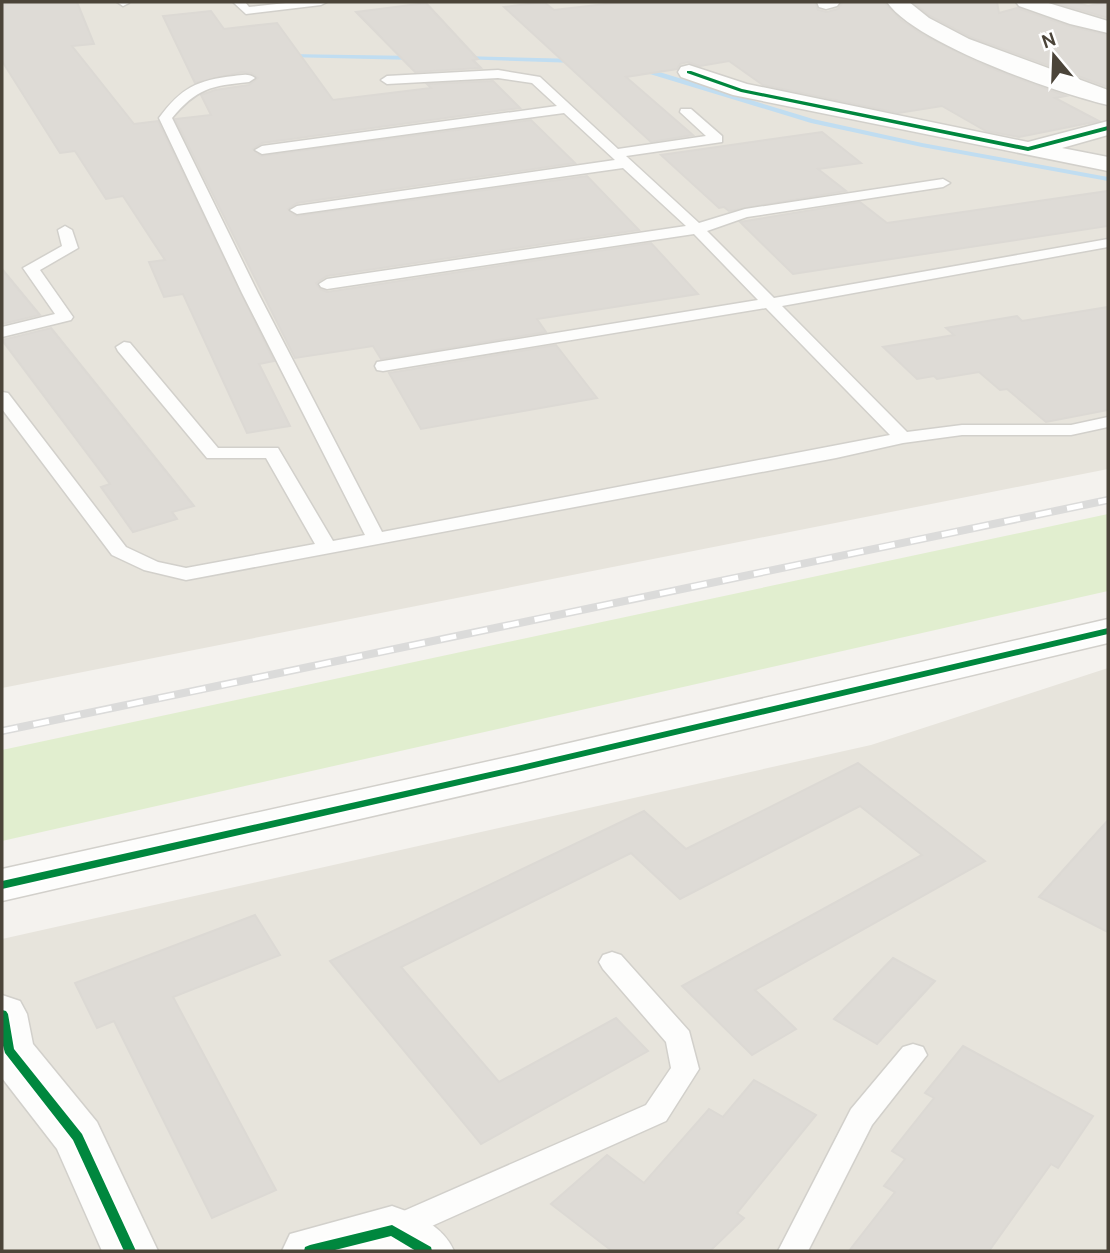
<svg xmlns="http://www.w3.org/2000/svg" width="1110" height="1253" font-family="Cabin,sans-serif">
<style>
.residential{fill:#e7e4dc}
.green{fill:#e1eecf}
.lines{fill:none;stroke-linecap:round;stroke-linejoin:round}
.stream{fill:#c0ddf1;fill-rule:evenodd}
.building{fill:#dedbd6;stroke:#dcd9d4;stroke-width:2}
.service-casing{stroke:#d2d0cb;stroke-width:3}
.minor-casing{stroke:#d2d0cb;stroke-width:3}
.tertiary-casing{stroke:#d2d0cb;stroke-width:3}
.service{fill:#fdfdfc;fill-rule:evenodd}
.minor{fill:#fdfdfc;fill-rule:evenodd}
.tertiary{fill:#fdfdfc;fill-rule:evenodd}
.rail-casing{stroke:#dbdbda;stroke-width:8}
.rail{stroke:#fff;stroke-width:5;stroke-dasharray:16;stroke-linecap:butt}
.cycleway-casing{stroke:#fff;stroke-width:4}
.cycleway{fill:#00873e;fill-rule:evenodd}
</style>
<rect width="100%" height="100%" fill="#f4f2ee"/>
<g class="residential">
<path d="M 2,2 L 1108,2 L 1108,469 L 2,688 Z"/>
<path d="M 1108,668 L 1108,1251 L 2,1251 L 2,939 L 871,745 Z"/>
</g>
<path class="green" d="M 1108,514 L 1108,591 L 2,841 L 2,750 Z"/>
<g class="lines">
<g class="stream">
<path d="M 287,54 L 416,56 L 420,58 L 416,60 L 285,57 L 285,55 Z"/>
<path d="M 462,56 L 577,59 L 581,61 L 577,63 L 460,59 L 460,57 Z"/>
<path d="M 643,67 L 813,119 L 922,143 L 1108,177 L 1108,181 L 922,147 L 811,123 L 640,71 L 639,69 Z"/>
</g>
</g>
<g class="building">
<path d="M 2,2 L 77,2 L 94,44 L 72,46 L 134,124 L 158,121 L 274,361 L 259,364 L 290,426 L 247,433 L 183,294 L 164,297 L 149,262 L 165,260 L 123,196 L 106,199 L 75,151 L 60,153 L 2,61 Z"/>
<path d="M 544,2 L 554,10 L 623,2 L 815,2 L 818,10 L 827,12 L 838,9 L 843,2 L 884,2 L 901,20 L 925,36 L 988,67 L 1066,96 L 1055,98 L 1099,121 L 1019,137 L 986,131 L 942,106 L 898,113 L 763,85 L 729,61 L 700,66 L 688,62 L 680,64 L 677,69 L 626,77 L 693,135 L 651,142 L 504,7 Z"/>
<path d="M 913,2 L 997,2 L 999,13 L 1017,8 L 1069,26 L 1108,35 L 1108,87 L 970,37 L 930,16 Z"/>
<path d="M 1053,2 L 1075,2 L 1088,6 L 1108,2 L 1108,18 Z"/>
<path d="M 426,3 L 478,59 L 473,60 L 481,68 L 415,72 L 356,12 Z"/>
<path d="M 211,11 L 224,29 L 277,23 L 333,100 L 431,88 L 427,84 L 493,81 L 520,108 L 262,143 L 253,149 L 261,156 L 531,120 L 575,163 L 297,203 L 288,209 L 296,216 L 587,176 L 639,230 L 327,276 L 316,283 L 320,289 L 327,292 L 651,243 L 698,294 L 537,319 L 546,332 L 381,359 L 373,346 L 295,358 L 175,119 L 211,115 L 201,95 L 215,90 L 249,85 L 258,78 L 251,73 L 242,72 L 195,83 L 163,16 Z"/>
<path d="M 822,132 L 861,163 L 818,169 L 846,191 L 729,211 L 724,207 L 719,208 L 661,155 Z"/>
<path d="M 1108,191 L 1108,226 L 793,274 L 740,222 L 860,202 L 887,223 Z"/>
<path d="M 2,269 L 30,303 L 40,315 L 2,324 Z"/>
<path d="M 1108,307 L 1108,410 L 1046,422 L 1007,389 L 1000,390 L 979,372 L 937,379 L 934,376 L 917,379 L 883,347 L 954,335 L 946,328 L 1017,316 L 1022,321 Z"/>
<path d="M 51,328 L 194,506 L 172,512 L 177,519 L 133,532 L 101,487 L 110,484 L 2,340 Z"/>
<path d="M 556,345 L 597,398 L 421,429 L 389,373 Z"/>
<path d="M 858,763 L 985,861 L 755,990 L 796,1029 L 752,1055 L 682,986 L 922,855 L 860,806 L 680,899 L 631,853 L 401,967 L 499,1082 L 616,1018 L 648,1051 L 481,1144 L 330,961 L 644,811 L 686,849 Z"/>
<path d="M 1108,820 L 1108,932 L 1039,897 Z"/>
<path d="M 255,915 L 280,955 L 173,997 L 276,1190 L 212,1218 L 114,1021 L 97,1028 L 75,983 Z"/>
<path d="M 893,958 L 935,981 L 877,1044 L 834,1019 Z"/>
<path d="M 963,1046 L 1093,1116 L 1058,1168 L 1051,1164 L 989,1251 L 849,1251 L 895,1192 L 884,1186 L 905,1159 L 892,1151 L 934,1098 L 925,1093 Z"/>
<path d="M 754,1080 L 816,1115 L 737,1213 L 744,1218 L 710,1251 L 612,1251 L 551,1204 L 607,1155 L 644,1183 L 709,1109 L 723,1117 Z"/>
</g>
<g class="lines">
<g class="service-casing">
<g id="service">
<path d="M 117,2 L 128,2 L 129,3 L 123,6 Z"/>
<path d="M 233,2 L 245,2 L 249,7 L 295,2 L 327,2 L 321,5 L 246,14 Z"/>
<path d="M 498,70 L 540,77 L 618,149 L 706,136 L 680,112 L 681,109 L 691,109 L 722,136 L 722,142 L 626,156 L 699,223 L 745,209 L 943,179 L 950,183 L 943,187 L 747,217 L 707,231 L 774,298 L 1108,239 L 1108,247 L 782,306 L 907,432 L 962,425 L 1071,425 L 1108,417 L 1108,427 L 1071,435 L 962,435 L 903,443 L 836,458 L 186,580 L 144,570 L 112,555 L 2,409 L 2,392 L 8,393 L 126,547 L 158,562 L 186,568 L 315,544 L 266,458 L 207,458 L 118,351 L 116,347 L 124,342 L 130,343 L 218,448 L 278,448 L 333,541 L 365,535 L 242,293 L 159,118 C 181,88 197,80 234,76 C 242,75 249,73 255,78 L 249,82 C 211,86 197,88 172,118 L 258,293 L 382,532 L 890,435 L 766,308 L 383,371 L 377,370 L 375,366 L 377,362 L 383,361 L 758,300 L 694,234 L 327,289 L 321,287 L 319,284 L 327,279 L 686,226 L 623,168 L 297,214 L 290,210 L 297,206 L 615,160 L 564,113 L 262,154 L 255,150 L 262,146 L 557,106 L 532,83 L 498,78 L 387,84 L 381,80 L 387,76 Z"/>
<path d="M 65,226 L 72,230 L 78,248 L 40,270 L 73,317 L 71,320 L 2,337 L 2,327 L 55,314 L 23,268 L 62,246 L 58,230 Z"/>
<path d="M 612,952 L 621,955 L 689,1031 L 699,1069 L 666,1121 L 405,1238 L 394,1242 L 383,1238 L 379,1229 L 383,1220 L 646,1105 L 671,1068 L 666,1042 L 603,969 L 599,962 L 603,955 Z"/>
<path d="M 913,1044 L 923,1047 L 927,1055 L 872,1125 L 808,1251 L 778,1251 L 851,1109 L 903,1047 Z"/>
</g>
</g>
<g class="minor-casing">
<g id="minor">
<path d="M 817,2 L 840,2 L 837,6 L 826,9 L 819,7 Z"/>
<path d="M 887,2 L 909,2 L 929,18 L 969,39 L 1108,90 L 1108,105 C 1057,93 916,44 887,2 Z"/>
<path d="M 1016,2 L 1045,2 L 1108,21 L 1108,33 L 1070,24 L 1019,6 Z"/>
<path d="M 689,65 L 747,84 L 1028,142 L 1108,121 L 1108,135 L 1062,148 L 1108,157 L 1108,171 L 733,95 L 681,77 L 678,72 L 681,67 Z"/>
<path d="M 2,995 L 20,1001 L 27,1014 L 33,1044 L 97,1122 L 158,1251 L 102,1251 L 57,1149 L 2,1078 Z"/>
<path d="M 392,1206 C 418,1215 443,1226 454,1251 L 282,1251 L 290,1234 Z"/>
</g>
</g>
<g class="tertiary-casing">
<path id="tertiary" d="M 1108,619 L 1108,643 L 517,783 L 2,901 L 2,869 L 517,755 Z"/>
</g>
<use href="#service" class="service"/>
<use href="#minor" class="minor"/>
<use href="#tertiary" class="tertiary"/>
<g class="rail-casing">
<path id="rail" d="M 2,731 L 1108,500"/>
</g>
<use href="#rail" class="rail"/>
<g class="cycleway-casing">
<g id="cycleway">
<path d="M 687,71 L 691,71 L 742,89 L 1028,147 L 1108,126 L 1108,130 L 1028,151 L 741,92 L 687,73 Z"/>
<path d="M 1108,628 L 1108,634 L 517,772 L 2,889 L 2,881 L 517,766 Z"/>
<path d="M 2,1010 L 6,1011 L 8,1014 L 14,1049 L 82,1134 L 136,1251 L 124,1251 L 73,1140 L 5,1053 L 2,1042 Z"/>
<path d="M 392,1225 L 431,1247 L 432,1251 L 416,1251 L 391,1236 L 331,1251 L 304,1251 L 305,1247 L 310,1245 Z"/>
</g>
</g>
<use href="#cycleway" class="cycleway"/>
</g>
<rect width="1110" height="1253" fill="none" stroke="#4b4439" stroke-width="7"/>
<g transform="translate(1054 56) rotate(341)" stroke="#ffffff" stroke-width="5" paint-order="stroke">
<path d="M0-5L12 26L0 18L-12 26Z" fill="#4b4439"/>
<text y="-10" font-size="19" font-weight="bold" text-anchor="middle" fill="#4b4439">N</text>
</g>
</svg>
